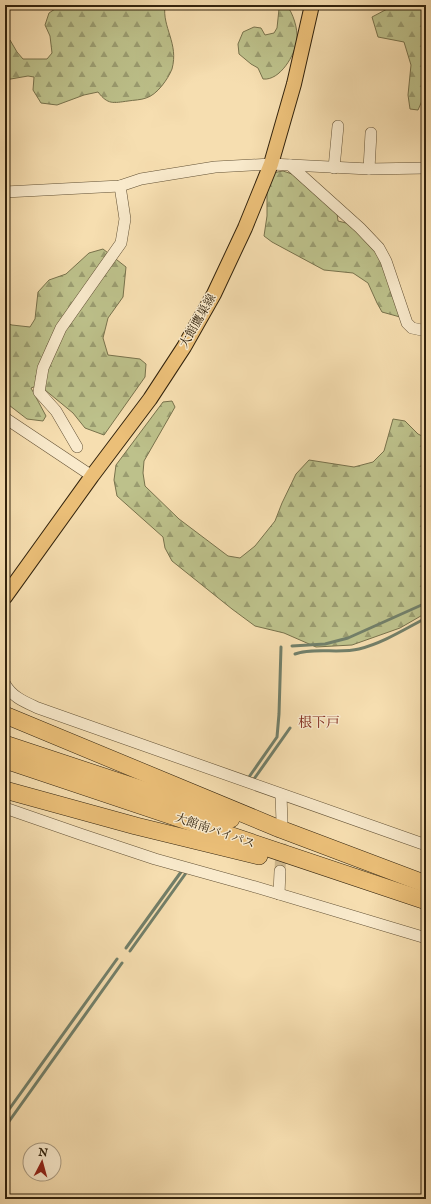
<svg xmlns="http://www.w3.org/2000/svg" width="431" height="1204" font-family="'IM FELL English','Noto Serif JP',serif">
<style>
.forest{fill:url(#forest-firs);stroke:#78724c}
.lines{fill:none;stroke-linecap:round;stroke-linejoin:round}
.stream{stroke:#727f69;stroke-width:3}
.minor-tunnel{stroke:#cfb98f;stroke-width:11;stroke-dasharray:11 5.5;stroke-linecap:butt}
.minor-casing{stroke:#635236;stroke-width:12}
.major-casing{stroke:#32230d;stroke-width:16}
.highway-casing{stroke:#32230d;stroke-width:18}
.minor{stroke:#f9eacc;stroke-width:11}
.major{stroke:#ebbf78;stroke-width:14}
.highway{stroke:#ebbf78;stroke-width:17}
.labels{text-anchor:middle;dominant-baseline:central;stroke-width:3;stroke-linejoin:round;paint-order:stroke}
.street-label{font-size:12px;fill:#32230d;stroke:#f9eacc}
.quarter-label{font-size:14px;fill:#7a1f14;stroke:#f9eacc}
</style>
<defs>
<pattern id="forest-firs" width="22" height="20" patternUnits="userSpaceOnUse"><rect width="22" height="20" fill="#bdc18b"/><path d="M5 1l3.5 6h-7zM16 11l3.5 6h-7z" fill="#9a9c70"/></pattern>
</defs>
<rect width="100%" height="100%" fill="#f6deb0"/>
<filter id="stains"><feTurbulence type="fractalNoise" baseFrequency=".005" numOctaves="4"/><feColorMatrix values="0 0 0 0 .2 0 0 0 0 .09 0 0 0 0 .02 0 0 0 .5 -.17"/></filter>
<radialGradient id="worn" r=".72"><stop offset=".6" stop-color="#630" stop-opacity="0"/><stop offset="1" stop-color="#630" stop-opacity=".3"/></radialGradient>
<g class="forest">
<path d="M 61,5 L 165,5 C 162,28 179,43 172,69 C 168,79 157,95 146,98 C 141,100 134,100 128,101 C 113,103 108,105 98,92 L 84,95 L 57,105 L 41,103 L 33,90 L 34,77 L 28,76 L 5,80 L 5,38 L 10,40 L 17,52 L 23,59 L 47,59 L 52,53 L 50,36 L 45,25 L 49,13 Z"/>
<path d="M 286,5 C 293,12 298,29 297,40 C 295,55 280,81 263,79 L 258,68 L 251,64 L 239,54 L 238,44 L 243,32 L 254,27 L 261,28 L 265,35 L 274,33 L 277,28 L 279,9 Z"/>
<path d="M 388,5 L 425,5 L 426,86 L 425,94 L 418,110 L 410,109 L 408,95 L 411,65 L 404,42 L 378,37 L 372,17 L 389,8 Z"/>
<path d="M 283,171 L 292,174 L 337,213 L 338,221 L 350,224 L 377,249 L 400,317 L 382,312 L 377,303 L 368,283 L 353,273 L 324,270 L 272,242 L 264,236 L 267,216 L 267,186 L 272,173 Z"/>
<path d="M 103,249 L 126,267 L 123,297 L 108,318 L 103,338 L 108,355 L 140,359 L 146,364 L 145,377 L 104,435 L 85,428 L 73,413 L 39,385 L 31,388 L 46,416 L 43,421 L 27,419 L 5,402 L 5,323 L 12,325 L 30,327 L 35,319 L 38,292 L 49,280 L 66,274 L 89,253 Z"/>
<path d="M 172,401 L 175,407 L 144,461 L 143,473 L 145,486 L 179,519 L 228,556 L 240,558 L 255,546 L 275,521 L 282,503 L 296,474 L 309,460 L 354,467 L 373,462 L 384,451 L 393,419 L 405,421 L 418,434 L 426,438 L 426,613 L 400,628 L 352,645 L 316,647 L 284,633 L 255,626 L 232,609 L 172,561 L 165,548 L 163,537 L 117,496 L 114,480 L 116,465 L 163,402 Z"/>
</g>
<g class="lines">
<g class="stream">
<path d="M 292,646 L 325,644 L 348,638 L 426,603"/>
<path d="M 295,654 C 314,647 339,654 359,649 C 383,643 405,629 426,618"/>
<path d="M 249,777 L 277,737 L 279,714 L 281,647"/>
<path d="M 254,779 L 290,728"/>
<path d="M 126,948 L 181,872"/>
<path d="M 130,951 L 186,873"/>
<path d="M 5,1115 L 117,959"/>
<path d="M 5,1127 L 122,963"/>
</g>
<path class="minor-tunnel" d="M 280,871 L 282,824"/>
<g class="minor-casing">
<g id="minor">
<path d="M 290,165 L 360,228 L 379,248 L 386,261 L 407,323 L 412,328 L 426,331"/>
<path d="M 334,168 L 338,126"/>
<path d="M 369,169 L 371,133"/>
<path d="M 5,192 L 120,186 L 141,179 L 215,167 L 271,164 L 369,169 L 426,168"/>
<path d="M 5,418 L 92,476"/>
<path d="M 77,447 L 56,411 L 39,392 L 43,368 L 61,328 L 121,243 L 125,219 L 120,186"/>
<path d="M 5,684 C 12,697 25,702 38,708 L 426,845"/>
<path d="M 281,795 L 282,822"/>
<path d="M 5,808 L 80,834 L 155,859 L 252,886 L 426,938"/>
<path d="M 279,894 L 280,871"/>
</g>
</g>
<g class="major-casing">
<path id="major" d="M 5,597 L 92,476 L 150,399 L 184,347 L 214,294 L 245,228 L 271,164 L 294,84 L 312,5"/>
</g>
<g class="highway-casing">
<g id="highway">
<path d="M 5,715 L 275,827 L 426,884"/>
<path d="M 5,744 L 231,819"/>
<path d="M 5,760 L 426,901"/>
<path d="M 5,790 L 136,826 L 259,856"/>
</g>
</g>
<use href="#minor" class="minor"/>
<use href="#major" class="major"/>
<use href="#highway" class="highway"/>
</g>
<g class="labels">
<g class="street-label">
<text transform="translate(198 321) rotate(-60)">大館鷹巣線</text>
<text transform="translate(215 831) rotate(19)">大館南バイパス</text>
</g>
<g class="quarter-label">
<text x="319" y="723">根下戸</text>
</g>
</g>
<rect width="431" height="1204" fill="none" stroke="#f6deb0" stroke-width="20"/>
<rect x="6" y="6" width="419" height="1192" fill="none" stroke="#32230d" stroke-width="2"/>
<rect x="10" y="10" width="411" height="1184" fill="none" stroke="#32230d"/>
<g transform="translate(42 1162) rotate(6)"><circle r="19" fill="#f9eacc" stroke="#a99a80"/>
<path d="M0-3L7 15L0 10L-7 15Z" fill="#8f2418"/>
<text y="-6" font-size="11" font-weight="bold" text-anchor="middle" fill="#32230d">N</text>
</g>
<rect width="100%" height="100%" filter="url(#stains)"/>
<rect width="100%" height="100%" fill="url(#worn)"/>
</svg>
